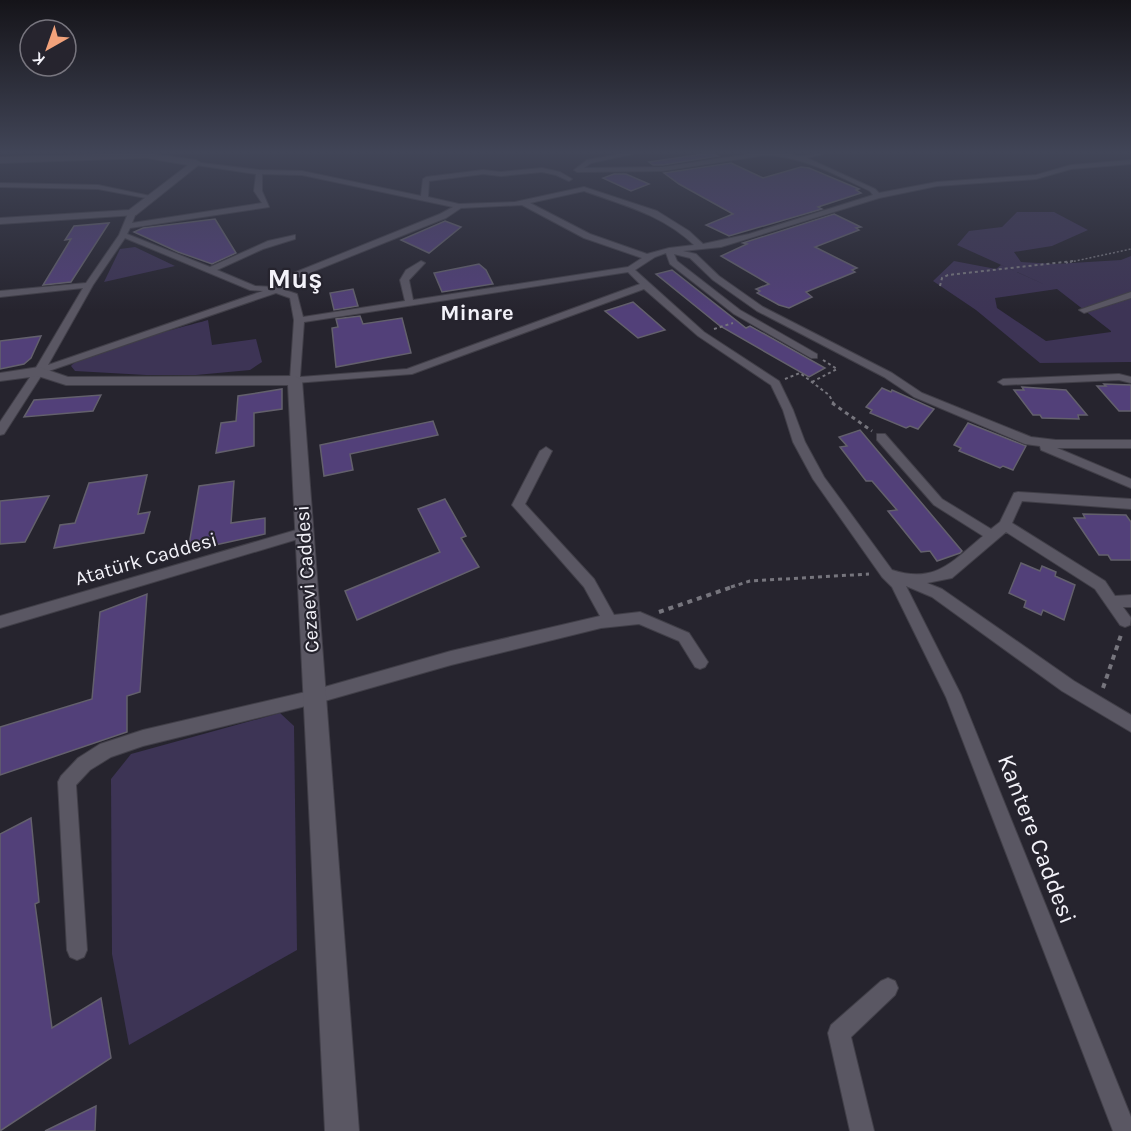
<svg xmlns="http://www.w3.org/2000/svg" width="1131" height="1131" font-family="Karla,sans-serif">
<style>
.green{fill:#3d3455;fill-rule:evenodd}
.building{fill:#524079;stroke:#63606c;stroke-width:1.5}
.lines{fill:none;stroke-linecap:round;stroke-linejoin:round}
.street-casing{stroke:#413f48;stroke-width:2}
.secondary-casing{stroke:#413f48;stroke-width:2}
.path-far3{stroke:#76757d;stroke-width:1.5;stroke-dasharray:2 2;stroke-linecap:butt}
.path-far2{stroke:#76757d;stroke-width:2;stroke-dasharray:3 3;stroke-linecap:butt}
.path-far1{stroke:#76757d;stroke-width:3;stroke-dasharray:4 4;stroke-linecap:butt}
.path{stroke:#76757d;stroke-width:4;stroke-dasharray:5 5;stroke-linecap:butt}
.street{fill:#5a5763;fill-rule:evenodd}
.secondary{fill:#5a5763;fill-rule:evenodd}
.labels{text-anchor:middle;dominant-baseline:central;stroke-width:4.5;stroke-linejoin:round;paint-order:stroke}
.street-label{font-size:20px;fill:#f3f2f9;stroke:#26242e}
.far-district-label{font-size:22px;font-weight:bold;fill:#f3f2f9;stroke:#26242e}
.near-street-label{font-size:24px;fill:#f3f2f9;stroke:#26242e}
.far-town-label{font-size:27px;font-weight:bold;fill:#f3f2f9;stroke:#26242e}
</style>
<rect width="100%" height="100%" fill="#26242e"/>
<g class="green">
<path d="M 1017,212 L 1054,212 L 1088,230 L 1052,246 L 1014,252 L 1021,262 L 1055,264 L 1121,260 L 1131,256 L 1131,362 L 1040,363 L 976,310 L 933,281 L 954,261 L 996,269 L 1001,265 L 1048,286 L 957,245 L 969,231 L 1002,227 ZM 1057,289 L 1111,331 L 1111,332 L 1046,341 L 997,308 L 995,298 Z"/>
<path d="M 135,247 L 175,266 L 104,282 L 120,249 Z"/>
<path d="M 208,320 L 212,345 L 256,339 L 262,362 L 250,370 L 196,375 L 146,375 L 75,371 L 71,366 C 86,350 181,328 208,320 Z"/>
<path d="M 280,713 L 294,726 L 297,950 L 129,1045 L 112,954 L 111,779 L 131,754 Z"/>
</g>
<g class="building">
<path d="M 710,153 L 718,156 L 663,165 L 653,165 L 649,162 Z"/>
<path d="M 731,163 L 763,178 L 801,167 L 809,168 L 859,189 L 856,190 L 861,193 L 818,207 L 822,209 L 729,236 L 706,225 L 733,214 L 679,184 L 664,173 Z"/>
<path d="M 614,174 L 626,174 L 649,184 L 631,191 L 603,178 Z"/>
<path d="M 834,214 L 861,227 L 856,228 L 859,230 L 815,247 L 857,268 L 852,270 L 855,272 L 806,292 L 812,297 L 789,308 L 779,305 L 757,293 L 760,291 L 756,289 L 769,284 L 721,256 L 747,244 L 743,243 Z"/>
<path d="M 215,219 L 236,253 L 212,264 L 178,252 L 134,232 L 143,228 Z"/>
<path d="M 445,221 L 461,227 L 429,253 L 401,240 Z"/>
<path d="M 109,223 L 71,282 L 43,285 L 71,239 L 65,240 L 74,226 Z"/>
<path d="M 479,264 L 486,270 L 493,284 L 442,292 L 434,273 Z"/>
<path d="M 672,270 L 746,328 L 750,326 L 825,368 L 809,377 L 720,326 L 656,274 Z"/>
<path d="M 353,289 L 358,306 L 334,310 L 330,293 Z"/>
<path d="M 633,302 L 665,330 L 638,338 L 605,311 Z"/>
<path d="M 360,316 L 363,324 L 402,318 L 411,353 L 336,367 L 332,328 L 338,327 L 336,319 Z"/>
<path d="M 41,336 L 31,358 L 24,364 L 0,369 L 0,341 Z"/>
<path d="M 1104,384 L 1131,385 L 1131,411 L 1119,411 L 1097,386 L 1106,386 Z"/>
<path d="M 1022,387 L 1066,390 L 1087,415 L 1078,415 L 1079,419 L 1042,418 L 1040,415 L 1033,415 L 1014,390 L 1024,390 Z"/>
<path d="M 882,388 L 891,392 L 892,390 L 934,409 L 918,429 L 910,426 L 906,428 L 870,413 L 872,410 L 866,407 Z"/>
<path d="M 282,389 L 282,409 L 254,413 L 254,446 L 216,453 L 221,423 L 236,421 L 238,396 Z"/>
<path d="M 101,395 L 93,411 L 24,417 L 34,400 Z"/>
<path d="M 433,421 L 438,435 L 350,454 L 353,470 L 324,476 L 320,445 Z"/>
<path d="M 968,423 L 1026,446 L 1013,470 L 1003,466 L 1000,468 L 959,451 L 961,448 L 954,445 Z"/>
<path d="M 860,430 L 962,551 L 960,553 L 937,561 L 930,551 L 921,552 L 888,511 L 897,510 L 872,481 L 866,481 L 840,447 L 847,446 L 839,437 Z"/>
<path d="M 147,475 L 138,514 L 150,512 L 144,533 L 54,548 L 60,525 L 75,523 L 89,483 Z"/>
<path d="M 234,481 L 231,523 L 265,518 L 265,534 L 188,551 L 199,486 Z"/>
<path d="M 49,496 L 25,542 L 0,544 L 0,501 Z"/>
<path d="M 445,499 L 466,536 L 461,538 L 479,567 L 357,620 L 345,591 L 440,552 L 418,509 Z"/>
<path d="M 1083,514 L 1126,515 L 1131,522 L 1131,560 L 1111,560 L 1108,555 L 1099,555 L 1074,518 L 1085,518 Z"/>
<path d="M 1021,563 L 1040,571 L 1042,566 L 1056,572 L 1055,576 L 1075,585 L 1064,620 L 1043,610 L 1041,615 L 1024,607 L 1026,601 L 1009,593 Z"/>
<path d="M 147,594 L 140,692 L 127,696 L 127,732 L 0,775 L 0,727 L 92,699 L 100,612 Z"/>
<path d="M 31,818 L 39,902 L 35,904 L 52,1028 L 101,998 L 111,1058 L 0,1131 L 0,834 Z"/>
<path d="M 96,1106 L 95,1131 L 45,1131 Z"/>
</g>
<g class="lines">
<g class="street-casing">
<g id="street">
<path d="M 625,153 L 637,153 L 591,163 L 584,168 L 663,167 L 756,153 L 784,153 L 800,156 L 826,153 L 807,158 L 875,189 L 879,193 L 937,182 L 1036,175 L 1071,165 L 1131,160 L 1131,164 L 1071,169 L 1036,179 L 937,186 L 879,198 L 721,247 L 683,251 L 696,254 L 719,276 L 763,307 L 892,373 L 922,393 L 1031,437 L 1056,440 L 1131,440 L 1131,448 L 1057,448 L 1131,479 L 1131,488 L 1041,450 L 1040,446 L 1025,444 L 914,397 L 884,377 L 757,311 L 713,280 L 690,258 L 674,254 L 677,261 L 740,310 L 817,354 L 817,358 L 811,358 L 734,314 L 670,264 L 666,253 L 655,257 L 635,270 L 704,332 L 779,381 L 793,410 L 805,442 L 824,477 L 892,570 C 935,584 952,562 983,536 L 934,505 L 877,440 L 877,434 L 885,434 L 942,499 L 991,529 L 1000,522 L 1014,493 L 1018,492 L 1131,499 L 1131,509 L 1022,501 L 1012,523 L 1105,581 L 1115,596 L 1131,595 L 1131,607 L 1123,607 L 1131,618 L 1130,625 L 1125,627 L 1120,625 L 1095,589 L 1006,532 L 952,578 L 927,583 L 942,589 L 1074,681 L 1131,715 L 1131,732 L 1062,691 L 932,597 L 906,586 L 961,695 L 1131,1117 L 1131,1131 L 1113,1131 L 946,697 L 892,587 L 882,577 L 813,479 L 793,442 L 783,410 L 771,385 L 698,336 L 644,289 L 412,374 L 295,383 L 290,380 L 294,320 L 290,298 L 276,293 L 43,373 L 4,434 L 0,435 L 0,422 L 34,371 L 83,288 L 0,297 L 0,291 L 86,283 L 119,235 L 129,211 L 136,213 L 132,223 L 262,203 L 254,191 L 256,174 L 196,165 L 194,162 L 259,170 L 302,171 L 421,196 L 423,179 L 426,177 L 483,170 L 501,172 L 542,168 L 560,172 L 572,179 L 569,181 L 556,175 L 542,172 L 501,176 L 483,174 L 429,181 L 428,197 L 459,204 L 515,202 L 584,187 L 657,211 L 689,231 L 703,244 L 749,234 L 873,195 L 870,191 C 836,175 804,157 766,155 L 663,171 L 577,172 L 574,170 L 587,160 ZM 262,174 L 302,175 L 453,207 L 440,214 L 291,274 L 274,287 L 255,286 L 217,270 L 263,249 L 295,239 L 295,235 L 268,241 L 210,267 L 127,234 L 130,228 L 269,207 L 262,191 ZM 584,191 C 623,205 663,215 694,245 L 669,248 L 647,254 L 590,234 L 530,203 ZM 522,205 L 584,238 L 642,258 L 628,267 L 413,300 L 409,280 L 425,263 L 421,261 L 406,270 L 400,280 L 405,301 L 303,317 L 297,294 L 282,289 L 297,278 L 446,218 L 461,208 ZM 125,238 L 250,290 L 263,291 L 48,365 L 93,285 ZM 628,272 L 640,284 L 407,369 L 300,377 L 304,322 Z"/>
<path d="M 0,183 L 98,185 L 155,197 L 151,199 L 98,189 L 0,187 Z"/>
<path d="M 1131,292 L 1131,298 L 1084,313 L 1079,310 Z"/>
<path d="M 1119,374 L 1131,377 L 1131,383 L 1119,380 L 1003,385 L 998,382 L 1003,379 Z"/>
<path d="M 546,447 L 552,451 L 525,504 L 594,579 L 614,615 L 640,612 L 689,633 L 708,662 L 705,667 L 700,669 L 695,667 L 679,641 L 639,624 L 601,628 L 451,665 L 314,704 L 143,746 L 111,757 L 90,770 L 76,785 L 87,950 L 84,957 L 77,960 L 70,957 L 67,950 L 58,782 L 61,776 L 78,758 L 100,744 L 143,730 L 314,690 L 451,651 L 600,616 L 584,587 L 512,505 L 540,451 Z"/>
<path d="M 303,528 L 309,533 L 308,536 L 0,628 L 0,616 Z"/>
<path d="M 888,978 L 895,981 L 898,988 L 895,995 L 851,1037 L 874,1131 L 850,1131 L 828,1033 L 831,1025 L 881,981 Z"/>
</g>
</g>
<g class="secondary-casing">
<g id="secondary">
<path d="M 146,153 L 196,160 L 201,163 L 136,215 L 0,224 L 0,218 L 129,210 L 188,165 L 147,158 L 0,163 L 0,157 Z"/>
<path d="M 39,367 L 68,377 L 295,376 L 302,380 L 359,1131 L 325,1131 L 288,385 L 66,385 L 38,376 L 0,381 L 0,373 Z"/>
</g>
</g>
<path class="path-far3" d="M 1066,263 L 1131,249"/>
<g class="path-far2">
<path d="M 940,286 L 942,278 L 948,275 L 1073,261"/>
<path d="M 714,329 L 733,323"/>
<path d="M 823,360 L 837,369"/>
<path d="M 785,379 L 800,373 L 829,395 L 834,404"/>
<path d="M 812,382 L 837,369"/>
</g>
<g class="path-far1">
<path d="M 832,403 L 872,431"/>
<path d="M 731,587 L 750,581 L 869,574"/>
</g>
<g class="path">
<path d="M 659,612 L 735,586"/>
<path d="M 1103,688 L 1121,635"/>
</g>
<use href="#street" class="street"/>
<use href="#secondary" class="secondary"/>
</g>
<linearGradient id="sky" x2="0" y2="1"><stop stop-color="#151419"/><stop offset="0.49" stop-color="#414557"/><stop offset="1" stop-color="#414557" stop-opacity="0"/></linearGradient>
<rect width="1131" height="311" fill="url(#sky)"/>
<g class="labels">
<g class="street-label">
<text transform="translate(146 559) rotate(-16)">Atatürk Caddesi</text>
<text transform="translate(307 579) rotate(-94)">Cezaevi Caddesi</text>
</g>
<g class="far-district-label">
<text x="477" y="313">Minare</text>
</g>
<g class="near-street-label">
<text transform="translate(1037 839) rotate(69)">Kantere Caddesi</text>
</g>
<g class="far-town-label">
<text x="295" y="279">Muş</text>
</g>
</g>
<g transform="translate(48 48) rotate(220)"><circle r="28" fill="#26242e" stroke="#78767f" stroke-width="1.5"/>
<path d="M0-4.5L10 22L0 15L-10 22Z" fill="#f1a27b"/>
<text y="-9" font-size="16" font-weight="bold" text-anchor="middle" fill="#f3f2f9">K</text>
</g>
</svg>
